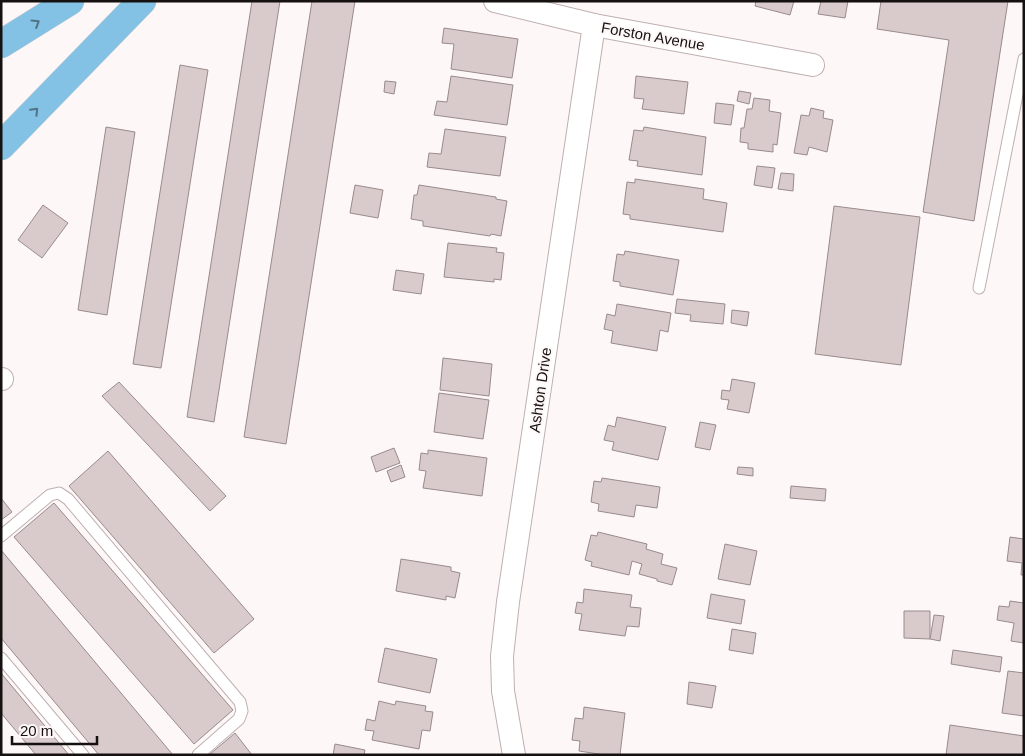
<svg xmlns="http://www.w3.org/2000/svg" width="1025" height="756" font-family="Helvetica,sans-serif">
<style>
.building{fill:#d9cacb;stroke:#998b8c}
.lines{fill:none;stroke-linecap:round;stroke-linejoin:round}
.service-casing{stroke:#bfb0b1;stroke-width:13}
.minor-casing{stroke:#bfb0b1;stroke-width:24}
.trunk-casing{stroke:#d5d4d4;stroke-width:29}
.service{stroke:#fff;stroke-width:11}
.minor{stroke:#fff;stroke-width:22}
.trunk{stroke:#83c2e4;stroke-width:28}
.oneway{stroke:#527285}
.labels{text-anchor:middle;dominant-baseline:central;stroke-width:4;stroke-linejoin:round;paint-order:stroke}
.street-label{font-size:15px;fill:#161111;stroke:#fef7f8}
</style>
<rect width="100%" height="100%" fill="#fef7f8"/>
<g class="building">
<path d="M 252,1 L 280,1 L 214,422 L 187,417 Z"/>
<path d="M 312,1 L 355,1 L 286,444 L 244,437 Z"/>
<path d="M 756,1 L 794,1 L 790,15 L 755,6 Z"/>
<path d="M 821,1 L 848,1 L 845,18 L 818,14 Z"/>
<path d="M 881,1 L 1008,1 L 974,221 L 923,212 L 949,40 L 877,29 Z"/>
<path d="M 444,28 L 518,39 L 512,78 L 451,69 L 454,44 L 442,43 Z"/>
<path d="M 180,65 L 208,70 L 161,368 L 133,364 Z"/>
<path d="M 451,76 L 513,85 L 507,125 L 434,115 L 437,101 L 447,102 Z"/>
<path d="M 636,76 L 688,82 L 684,114 L 642,109 L 644,99 L 634,98 Z"/>
<path d="M 385,81 L 396,82 L 394,94 L 384,92 Z"/>
<path d="M 739,91 L 751,93 L 749,104 L 737,101 Z"/>
<path d="M 754,98 L 770,100 L 769,111 L 781,113 L 777,145 L 773,144 L 773,152 L 748,149 L 748,143 L 740,142 L 741,128 L 744,128 L 747,109 L 752,109 Z"/>
<path d="M 716,103 L 734,105 L 731,125 L 714,123 Z"/>
<path d="M 811,108 L 824,111 L 823,118 L 833,120 L 827,152 L 809,147 L 807,155 L 794,153 L 801,115 L 809,116 Z"/>
<path d="M 106,127 L 135,132 L 107,315 L 78,310 Z"/>
<path d="M 644,127 L 706,137 L 702,175 L 637,166 L 638,161 L 629,160 L 634,130 L 643,131 Z"/>
<path d="M 445,129 L 506,137 L 500,176 L 427,167 L 429,153 L 441,154 Z"/>
<path d="M 757,166 L 775,168 L 772,188 L 754,185 Z"/>
<path d="M 781,173 L 794,174 L 793,191 L 778,189 Z"/>
<path d="M 635,179 L 704,189 L 703,199 L 727,203 L 723,232 L 630,219 L 630,215 L 623,214 L 627,182 L 635,183 Z"/>
<path d="M 355,185 L 383,190 L 378,218 L 350,213 Z"/>
<path d="M 419,185 L 496,197 L 496,199 L 507,201 L 501,236 L 491,234 L 490,236 L 423,226 L 423,221 L 411,219 L 414,195 L 417,195 Z"/>
<path d="M 43,205 L 68,223 L 42,258 L 18,240 Z"/>
<path d="M 834,206 L 920,217 L 901,365 L 815,354 Z"/>
<path d="M 448,243 L 497,248 L 496,252 L 504,253 L 501,280 L 494,279 L 494,282 L 444,277 Z"/>
<path d="M 625,251 L 679,260 L 673,295 L 620,286 L 620,282 L 613,281 L 617,254 L 624,255 Z"/>
<path d="M 396,270 L 424,274 L 421,294 L 393,290 Z"/>
<path d="M 677,299 L 725,304 L 723,324 L 690,321 L 691,315 L 675,313 Z"/>
<path d="M 617,304 L 671,313 L 668,332 L 660,330 L 657,351 L 611,343 L 613,331 L 604,329 L 607,314 L 615,316 Z"/>
<path d="M 732,310 L 749,312 L 747,326 L 731,323 Z"/>
<path d="M 443,358 L 492,364 L 489,396 L 440,390 Z"/>
<path d="M 732,379 L 755,383 L 749,413 L 727,409 L 729,400 L 721,399 L 722,390 L 730,391 Z"/>
<path d="M 119,382 L 226,496 L 210,511 L 102,396 Z"/>
<path d="M 439,393 L 489,400 L 483,439 L 434,432 Z"/>
<path d="M 617,417 L 666,427 L 658,460 L 612,450 L 614,442 L 604,440 L 608,425 L 615,427 Z"/>
<path d="M 700,422 L 716,425 L 710,450 L 695,447 Z"/>
<path d="M 394,448 L 400,463 L 376,472 L 371,457 Z"/>
<path d="M 428,450 L 487,458 L 482,496 L 423,488 L 426,471 L 419,470 L 421,453 L 428,454 Z"/>
<path d="M 108,451 L 254,619 L 214,653 L 69,486 Z"/>
<path d="M 401,465 L 405,477 L 391,482 L 387,471 Z"/>
<path d="M 738,467 L 753,468 L 753,476 L 737,474 Z"/>
<path d="M 602,478 L 660,487 L 657,508 L 636,505 L 634,517 L 598,511 L 599,504 L 591,502 L 594,481 L 601,482 Z"/>
<path d="M 791,486 L 826,489 L 825,501 L 790,498 Z"/>
<path d="M 1,498 L 12,512 L 1,520 Z"/>
<path d="M 54,503 L 233,710 L 194,744 L 14,537 Z"/>
<path d="M 598,532 L 647,544 L 646,549 L 663,554 L 661,564 L 677,568 L 672,585 L 657,581 L 657,579 L 639,574 L 642,564 L 632,561 L 629,575 L 591,566 L 592,562 L 585,560 L 591,535 L 597,536 Z"/>
<path d="M 1010,537 L 1024,539 L 1024,575 L 1021,575 L 1022,563 L 1007,561 Z"/>
<path d="M 725,544 L 757,551 L 750,585 L 718,579 Z"/>
<path d="M 1,550 L 173,755 L 99,755 L 1,638 Z"/>
<path d="M 401,559 L 451,567 L 451,571 L 460,573 L 455,598 L 446,596 L 446,600 L 396,591 Z"/>
<path d="M 584,589 L 632,595 L 630,607 L 641,608 L 639,627 L 627,626 L 625,636 L 579,630 L 582,614 L 575,613 L 577,602 L 583,603 Z"/>
<path d="M 711,594 L 745,600 L 741,624 L 707,618 Z"/>
<path d="M 1010,601 L 1024,603 L 1024,643 L 1011,641 L 1014,623 L 997,620 L 999,606 L 1009,607 Z"/>
<path d="M 904,611 L 930,611 L 930,639 L 904,638 Z"/>
<path d="M 934,615 L 944,616 L 940,641 L 930,639 Z"/>
<path d="M 732,629 L 756,633 L 753,654 L 729,650 Z"/>
<path d="M 385,648 L 437,659 L 430,693 L 378,682 Z"/>
<path d="M 953,650 L 1002,657 L 1000,672 L 951,664 Z"/>
<path d="M 1008,671 L 1024,673 L 1024,716 L 1002,713 Z"/>
<path d="M 1,673 L 69,755 L 36,755 L 1,713 Z"/>
<path d="M 689,682 L 716,686 L 712,708 L 687,704 Z"/>
<path d="M 379,701 L 395,705 L 396,701 L 426,706 L 425,711 L 433,712 L 430,731 L 422,730 L 419,749 L 372,740 L 374,731 L 365,730 L 367,719 L 375,721 Z"/>
<path d="M 584,707 L 625,713 L 620,755 L 605,755 L 579,751 L 580,741 L 572,740 L 575,718 L 583,719 Z"/>
<path d="M 950,725 L 1024,736 L 1024,755 L 946,755 Z"/>
<path d="M 235,733 L 252,755 L 209,755 Z"/>
<path d="M 335,744 L 365,750 L 364,755 L 333,755 Z"/>
</g>
<g class="lines">
<g class="service-casing">
<g id="service">
<path d="M 979,288 L 1024,59"/>
<path d="M 1,536 L 50,495 L 59,493 L 68,499 L 240,702 L 242,711 L 239,719 L 198,755"/>
<path d="M 1,658 L 83,755"/>
</g>
</g>
<g class="minor-casing">
<g id="minor">
<path d="M 495,1 L 594,25 L 813,65"/>
<path d="M 1,379 L 2,379"/>
<path d="M 514,755 L 503,691 L 502,656 L 508,602 L 594,25"/>
</g>
</g>
<g class="trunk-casing">
<g id="trunk">
<path d="M 1,44 L 70,1"/>
<path d="M 1,146 L 142,1"/>
</g>
</g>
<use href="#service" class="service"/>
<use href="#minor" class="minor"/>
<use href="#trunk" class="trunk"/>
</g>
<defs><path id="oneway-chevron" d="M-2-3.5L2.5 0L-2 3.5" fill="none" stroke-width="1.6" stroke-linecap="round" stroke-linejoin="round" transform="scale(1.25)"/></defs>
<g class="oneway">
<use href="#oneway-chevron" transform="translate(36 23) rotate(-32)"/>
<use href="#oneway-chevron" transform="translate(35 111) rotate(-46)"/>
</g>
<g class="labels">
<g class="street-label">
<text transform="translate(653 36) rotate(10)">Forston Avenue</text>
<text transform="translate(540 390) rotate(-82)">Ashton Drive</text>
</g>
</g>
<rect width="1025" height="756" fill="none" stroke="#161111" stroke-width="5"/>
<path d="M12 736v8h85v-8" fill="none" stroke="#161111" stroke-width="2.5"/>
<text x="20" y="736" font-size="15" fill="#161111" stroke="#fef7f8" stroke-width="4" paint-order="stroke">20 m</text>
</svg>
